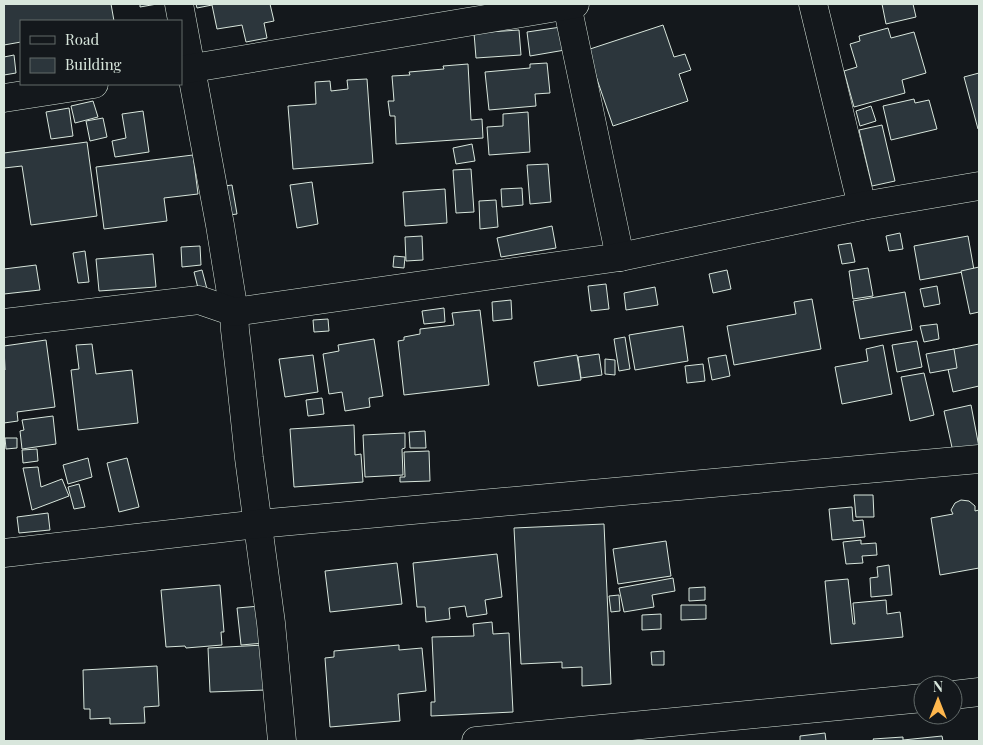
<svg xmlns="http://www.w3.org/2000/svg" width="983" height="745" font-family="'Playfair Display',serif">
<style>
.building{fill:#2c363c;stroke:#d8e6dc}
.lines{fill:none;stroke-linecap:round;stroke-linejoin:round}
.minor-casing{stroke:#d8e6dc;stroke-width:29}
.minor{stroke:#14181c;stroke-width:28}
</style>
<rect width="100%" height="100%" fill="#14181c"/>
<g class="building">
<path d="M 4,4 L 111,4 L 114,21 L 21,21 L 21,42 L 4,45 Z"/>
<path d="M 140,4 L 157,4 L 140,7 Z"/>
<path d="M 196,4 L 270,4 L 274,21 L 264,23 L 267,38 L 246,42 L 242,25 L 217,29 L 212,5 L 197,8 Z"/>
<path d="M 882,4 L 913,4 L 916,17 L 886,24 Z"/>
<path d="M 663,25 L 674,57 L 685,54 L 691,70 L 679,74 L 688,101 L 613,126 L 587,50 Z"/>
<path d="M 561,27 L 565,50 L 530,56 L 527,32 Z"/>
<path d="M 888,28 L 891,38 L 914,32 L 926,73 L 902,80 L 905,93 L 854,107 L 844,71 L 857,67 L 850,44 L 860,41 L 859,36 Z"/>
<path d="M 519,30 L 521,55 L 476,58 L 474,33 Z"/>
<path d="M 14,55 L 16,73 L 4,75 L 4,57 Z"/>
<path d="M 547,63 L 550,93 L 535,94 L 536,106 L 489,110 L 485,72 L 530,68 L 530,64 Z"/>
<path d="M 468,64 L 471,120 L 482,119 L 483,138 L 396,144 L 395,116 L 390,116 L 388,101 L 394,101 L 392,76 L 410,75 L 409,72 L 444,69 L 443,66 Z"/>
<path d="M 979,73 L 979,128 L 978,129 L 964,77 Z"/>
<path d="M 367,79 L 373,163 L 293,169 L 288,106 L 316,104 L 315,82 L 330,81 L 331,91 L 348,89 L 347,80 Z"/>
<path d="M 914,99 L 915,103 L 929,100 L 937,129 L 891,140 L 883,106 Z"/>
<path d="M 93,101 L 98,117 L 75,123 L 71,106 Z"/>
<path d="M 871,106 L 876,121 L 860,126 L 856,111 Z"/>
<path d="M 69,108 L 73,136 L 51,139 L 46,112 Z"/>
<path d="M 143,111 L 149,152 L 115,157 L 112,141 L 126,138 L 122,114 Z"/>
<path d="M 528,112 L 530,152 L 489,155 L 487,127 L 503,126 L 503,114 Z"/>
<path d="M 103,118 L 107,137 L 90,141 L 86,121 Z"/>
<path d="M 882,125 L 895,181 L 872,186 L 859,130 Z"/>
<path d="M 87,142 L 97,216 L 31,225 L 22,166 L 4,168 L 4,153 Z"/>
<path d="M 472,144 L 475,161 L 456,164 L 453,148 Z"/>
<path d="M 193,155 L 198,194 L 164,198 L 167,221 L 104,229 L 96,167 Z"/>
<path d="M 548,164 L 551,202 L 530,204 L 527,165 Z"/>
<path d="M 471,169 L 474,212 L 456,213 L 453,170 Z"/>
<path d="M 312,182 L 318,224 L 297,228 L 290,185 Z"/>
<path d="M 232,185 L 237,214 L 222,216 L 217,187 Z"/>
<path d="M 522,188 L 523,205 L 502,207 L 501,189 Z"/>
<path d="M 445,189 L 447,223 L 405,226 L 403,192 Z"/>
<path d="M 496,200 L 498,227 L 480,229 L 479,201 Z"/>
<path d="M 552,226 L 556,248 L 501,257 L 497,238 Z"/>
<path d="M 900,233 L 903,249 L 889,251 L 886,236 Z"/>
<path d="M 422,236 L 423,260 L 406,261 L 405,237 Z"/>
<path d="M 968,236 L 974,270 L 920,280 L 914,246 Z"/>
<path d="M 851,243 L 855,262 L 842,264 L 838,245 Z"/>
<path d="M 200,246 L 201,265 L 182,267 L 181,247 Z"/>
<path d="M 85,251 L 89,282 L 78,283 L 73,253 Z"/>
<path d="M 153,254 L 156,287 L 99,291 L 96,259 Z"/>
<path d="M 394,256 L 405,257 L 404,268 L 393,267 Z"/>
<path d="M 36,265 L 40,290 L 4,294 L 4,269 Z"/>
<path d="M 979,267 L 979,312 L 970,314 L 961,271 Z"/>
<path d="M 868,268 L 873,296 L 853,299 L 849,271 Z"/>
<path d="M 202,270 L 207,289 L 199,292 L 194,272 Z"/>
<path d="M 727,270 L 731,289 L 713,293 L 709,274 Z"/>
<path d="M 606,284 L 609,309 L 591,311 L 588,286 Z"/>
<path d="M 937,286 L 940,304 L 924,307 L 920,289 Z"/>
<path d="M 655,287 L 658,305 L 626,310 L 624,293 Z"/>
<path d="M 905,292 L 912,330 L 860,339 L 853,301 Z"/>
<path d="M 812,299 L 821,349 L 734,365 L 727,326 L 796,314 L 794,302 Z"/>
<path d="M 511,300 L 512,319 L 493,321 L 492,302 Z"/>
<path d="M 444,308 L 445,322 L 424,324 L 422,311 Z"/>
<path d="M 480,310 L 489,385 L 404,395 L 398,341 L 404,340 L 404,337 L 420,334 L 420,329 L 454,325 L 452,313 Z"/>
<path d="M 328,319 L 329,331 L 314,332 L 313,320 Z"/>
<path d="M 937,324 L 939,339 L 924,342 L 920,326 Z"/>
<path d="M 683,326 L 688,361 L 635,370 L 629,335 Z"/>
<path d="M 625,337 L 630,369 L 619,371 L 614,339 Z"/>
<path d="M 374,339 L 383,396 L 369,398 L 370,407 L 345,411 L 342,392 L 329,394 L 323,354 L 339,351 L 338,345 Z"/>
<path d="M 46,340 L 55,407 L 17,412 L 18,421 L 4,423 L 4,371 L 5,370 L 4,346 Z"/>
<path d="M 917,341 L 922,367 L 897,372 L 892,345 Z"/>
<path d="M 92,344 L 96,374 L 132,370 L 138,423 L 78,430 L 71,370 L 79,369 L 76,345 Z"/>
<path d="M 979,344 L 979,386 L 953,392 L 944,351 Z"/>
<path d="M 883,345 L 892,394 L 842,404 L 835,367 L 868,361 L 866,349 Z"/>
<path d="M 954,349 L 957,368 L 930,373 L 926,354 Z"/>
<path d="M 599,354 L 602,375 L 581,378 L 578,357 Z"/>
<path d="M 313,355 L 318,392 L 285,397 L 279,359 Z"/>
<path d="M 577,355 L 581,380 L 538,386 L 534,362 Z"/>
<path d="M 726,355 L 730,376 L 712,380 L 708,358 Z"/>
<path d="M 605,359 L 615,360 L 615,375 L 605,374 Z"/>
<path d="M 703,364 L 705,381 L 687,383 L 685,366 Z"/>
<path d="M 924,373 L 934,415 L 910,421 L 901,377 Z"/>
<path d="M 322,398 L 324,414 L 308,416 L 306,400 Z"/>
<path d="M 971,405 L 979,447 L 953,452 L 944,411 Z"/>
<path d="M 53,416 L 56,444 L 22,449 L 20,431 L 24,430 L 22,420 Z"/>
<path d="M 354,425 L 355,455 L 361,454 L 363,482 L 294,487 L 290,429 Z"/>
<path d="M 425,431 L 426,448 L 410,448 L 409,432 Z"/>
<path d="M 405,433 L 405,448 L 402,449 L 403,475 L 365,477 L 363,435 Z"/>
<path d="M 5,438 L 17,438 L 17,448 L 6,449 Z"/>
<path d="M 37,449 L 38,461 L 23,463 L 22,450 Z"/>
<path d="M 429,451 L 430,481 L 400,482 L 400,477 L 405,477 L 404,452 Z"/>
<path d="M 88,458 L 92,477 L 68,484 L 63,465 Z"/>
<path d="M 127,458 L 139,507 L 119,512 L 107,463 Z"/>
<path d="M 38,467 L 41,487 L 62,479 L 69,496 L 32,510 L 23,468 Z"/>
<path d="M 79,484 L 85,507 L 74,509 L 68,487 Z"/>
<path d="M 854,495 L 873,495 L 874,517 L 856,517 Z"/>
<path d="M 961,500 L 969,501 L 975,506 L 975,511 L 979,510 L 979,568 L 940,575 L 931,518 L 953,514 L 951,510 L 955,503 Z"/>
<path d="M 852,507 L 853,521 L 863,520 L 865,537 L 832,540 L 829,509 Z"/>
<path d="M 48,513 L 50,530 L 19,533 L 17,517 Z"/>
<path d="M 604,524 L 611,684 L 582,686 L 582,667 L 562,668 L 562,662 L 521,664 L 514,528 Z"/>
<path d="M 861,540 L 861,544 L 876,543 L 877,555 L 862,556 L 863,563 L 846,564 L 843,542 Z"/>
<path d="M 666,541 L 671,576 L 618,584 L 613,549 Z"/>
<path d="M 497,554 L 502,597 L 485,600 L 487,614 L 467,617 L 465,606 L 449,608 L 450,619 L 426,622 L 425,607 L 417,607 L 413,563 Z"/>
<path d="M 397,563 L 402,604 L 330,612 L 325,571 Z"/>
<path d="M 889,565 L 892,595 L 871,597 L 870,578 L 878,577 L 877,567 Z"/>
<path d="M 673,578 L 675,591 L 652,595 L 654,607 L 624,612 L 619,588 Z"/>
<path d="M 848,579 L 853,624 L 855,624 L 853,603 L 886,600 L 887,614 L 900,612 L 903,637 L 831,644 L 825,581 Z"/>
<path d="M 220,585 L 224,632 L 221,632 L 222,645 L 186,648 L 185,646 L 166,647 L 161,590 Z"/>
<path d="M 705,587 L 705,600 L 689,601 L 689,588 Z"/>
<path d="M 619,595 L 620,611 L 611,612 L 609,596 Z"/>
<path d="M 681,605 L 706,605 L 706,619 L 681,620 Z"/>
<path d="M 260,606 L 264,643 L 241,645 L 237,608 Z"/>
<path d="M 661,614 L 661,629 L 642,630 L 642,615 Z"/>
<path d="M 492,622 L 493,634 L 509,633 L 513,712 L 431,716 L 431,702 L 435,702 L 432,637 L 474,636 L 473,624 Z"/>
<path d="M 264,645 L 266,690 L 210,692 L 208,648 Z"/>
<path d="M 399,645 L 399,650 L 422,648 L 426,691 L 398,694 L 400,721 L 330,727 L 325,658 L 334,657 L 334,651 Z"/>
<path d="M 664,651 L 664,665 L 652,665 L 651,652 Z"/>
<path d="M 157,666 L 159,706 L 144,707 L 145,723 L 110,724 L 110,718 L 90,719 L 90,709 L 84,709 L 83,670 Z"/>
<path d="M 825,733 L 826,741 L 800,741 L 800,736 Z"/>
<path d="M 942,736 L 943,741 L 874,741 L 873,739 L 903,737 L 903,740 Z"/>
</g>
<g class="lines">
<g class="minor-casing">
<g id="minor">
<path d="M 179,4 L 220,225 L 234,312 L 235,330 L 240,373 L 249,458 L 271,623 L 282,741"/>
<path d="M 813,4 L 862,206"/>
<path d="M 567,5 L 620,257"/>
<path d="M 181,70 L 575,4"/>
<path d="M 4,98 L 94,84"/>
<path d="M 4,323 L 199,300 L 234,312 L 620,257 L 862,206 L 979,186"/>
<path d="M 4,553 L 258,524 L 979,459"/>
<path d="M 953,695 L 979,692"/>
<path d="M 476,741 L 923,698"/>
</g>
</g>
<use href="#minor" class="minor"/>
</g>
<rect width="983" height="745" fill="none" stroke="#d8e6dc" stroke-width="10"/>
<rect x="20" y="20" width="162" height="65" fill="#14181c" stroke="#626a69"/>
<rect x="30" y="36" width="25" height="8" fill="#14181c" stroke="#626a69"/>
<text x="65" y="45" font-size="15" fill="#d8e6dc">Road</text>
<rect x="30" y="58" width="25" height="15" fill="#2c363c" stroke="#626a69"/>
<text x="65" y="70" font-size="15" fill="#d8e6dc">Building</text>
<g transform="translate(938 700)"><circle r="24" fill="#14181c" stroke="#626a69"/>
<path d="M0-4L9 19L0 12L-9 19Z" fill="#ffb74d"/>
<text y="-8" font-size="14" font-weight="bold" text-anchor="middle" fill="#d8e6dc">N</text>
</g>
</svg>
